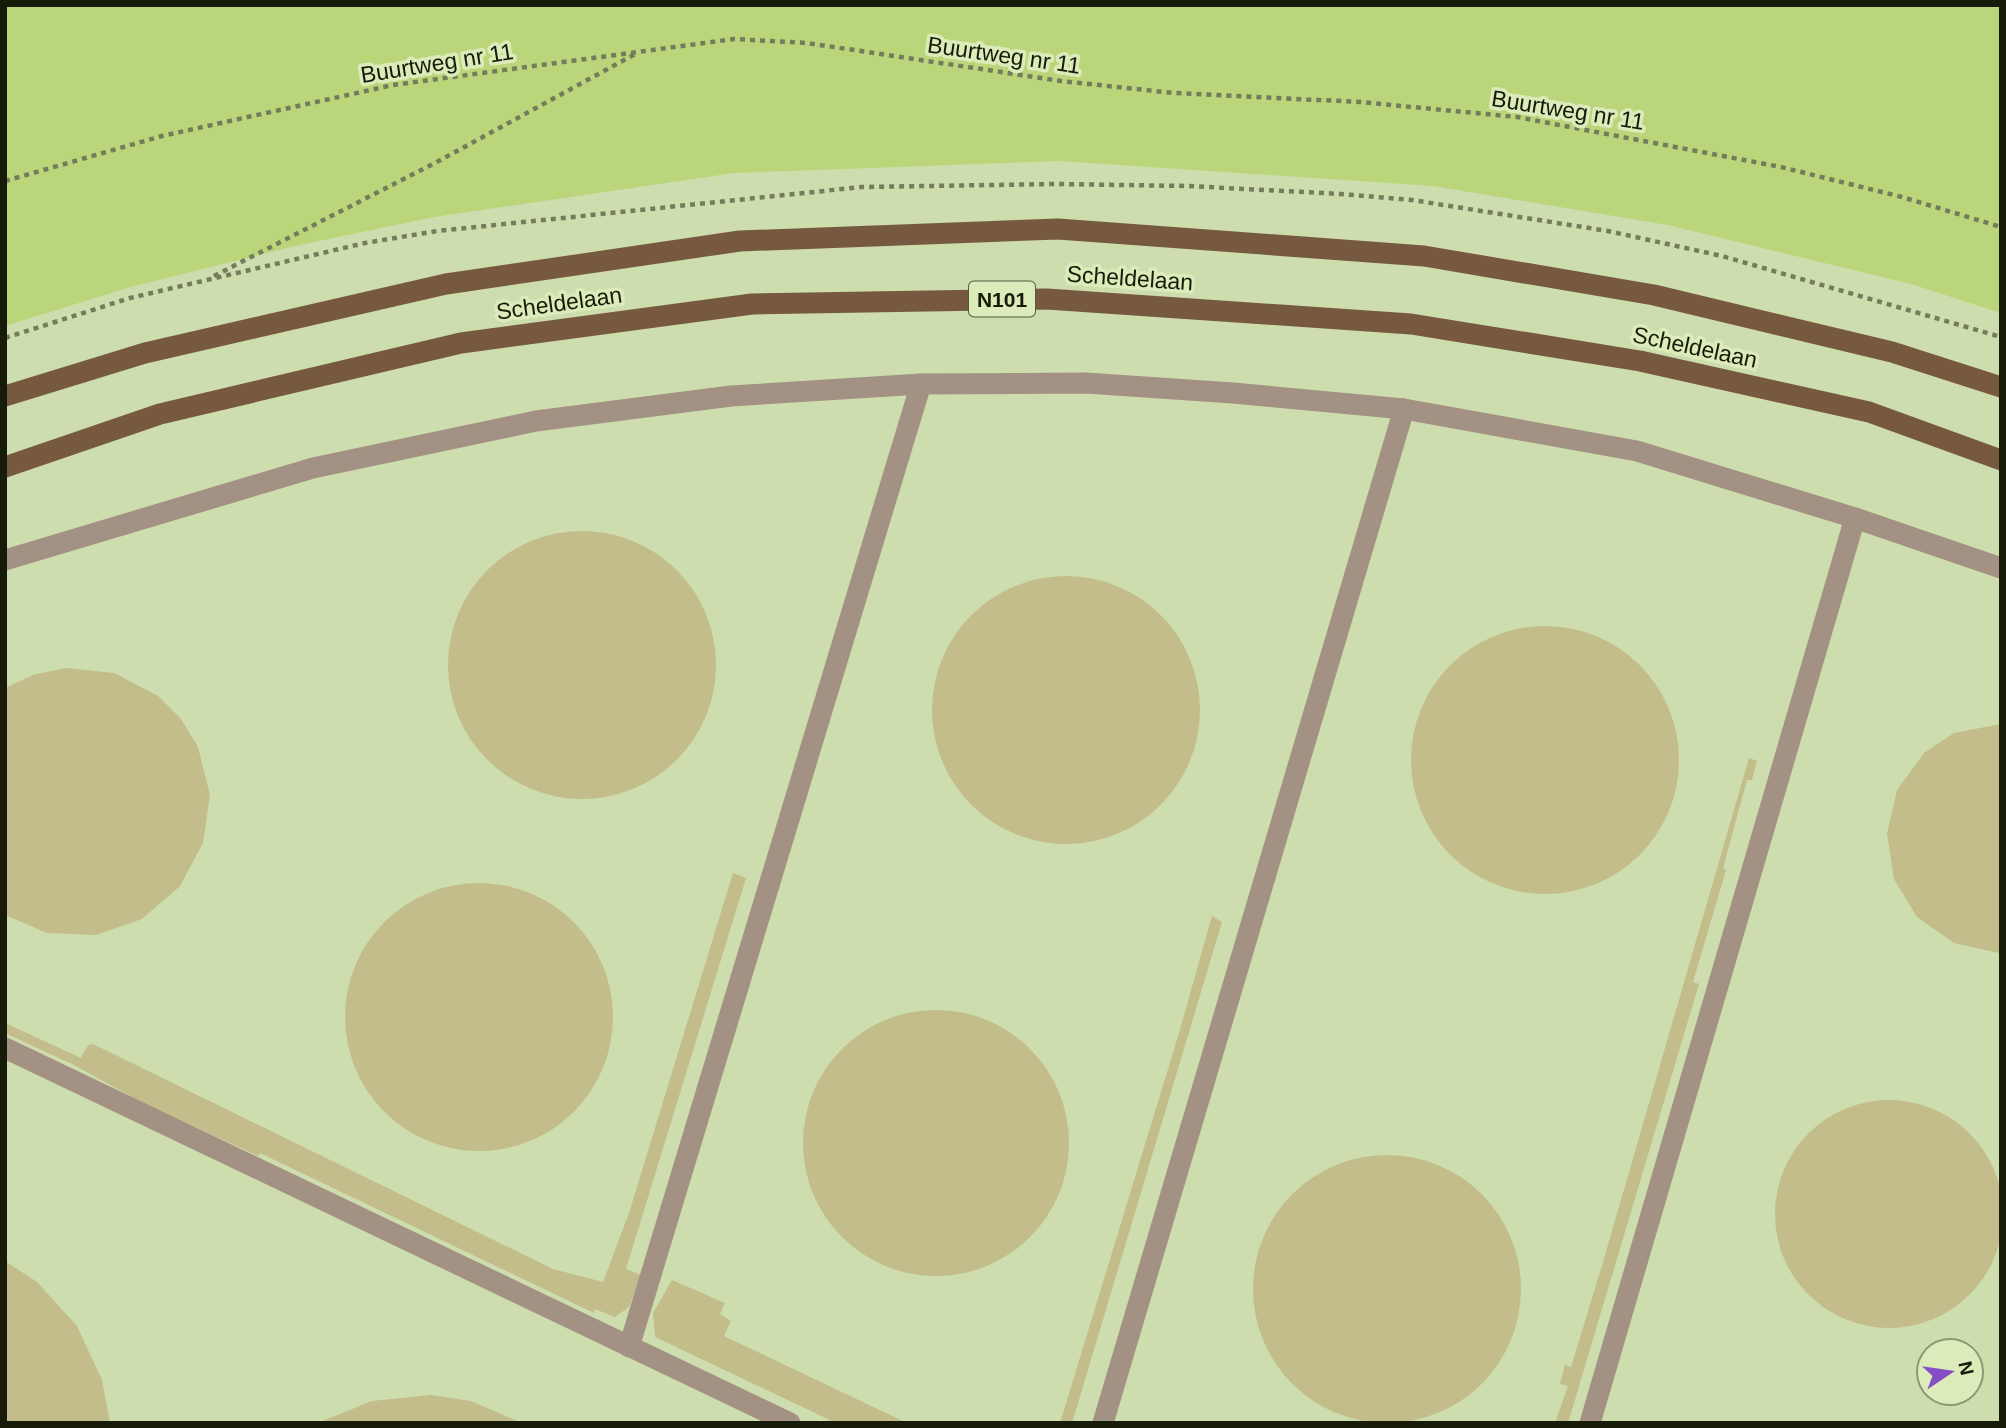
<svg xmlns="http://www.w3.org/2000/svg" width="2006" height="1428" font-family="Arial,sans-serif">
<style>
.green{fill:#bbd57a}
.building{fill:#c2bd8b}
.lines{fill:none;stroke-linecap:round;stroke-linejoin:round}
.path{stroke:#737d5c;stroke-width:4.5;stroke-dasharray:5 5;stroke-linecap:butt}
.minor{stroke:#a39283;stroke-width:21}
.major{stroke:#77593f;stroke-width:21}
.labels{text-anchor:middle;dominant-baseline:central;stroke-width:7;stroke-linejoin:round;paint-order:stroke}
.shield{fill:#dbebba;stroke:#525a3f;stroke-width:2}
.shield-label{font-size:21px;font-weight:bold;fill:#171c0a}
.street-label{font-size:23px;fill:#171c0a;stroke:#dbebba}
</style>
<rect width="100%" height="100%" fill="#ceddad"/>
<path class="green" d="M 5,5 L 2001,5 L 2001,313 L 1911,284 L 1668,225 L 1433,186 L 1059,161 L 734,173 L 434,217 L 295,246 L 127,288 L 5,326 Z"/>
<g class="building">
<circle cx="582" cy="665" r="134"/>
<circle cx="1066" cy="710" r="134"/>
<circle cx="1545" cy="760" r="134"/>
<path d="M 65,668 L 114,673 L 158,696 L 181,719 L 198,747 L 210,795 L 203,843 L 180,886 L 142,919 L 96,935 L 47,933 L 5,915 L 5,688 L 33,675 Z"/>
<path d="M 2001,724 L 2001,953 L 1999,953 L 1954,943 L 1917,917 L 1894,879 L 1887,834 L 1897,790 L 1924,753 L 1954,733 Z"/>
<path d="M 1749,758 L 1757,761 L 1752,780 L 1747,780 L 1723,868 L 1726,870 L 1693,982 L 1699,984 L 1568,1423 L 1555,1423 L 1568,1386 L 1560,1384 L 1565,1365 L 1571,1367 L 1603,1262 Z"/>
<path d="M 733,873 L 746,878 L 626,1269 L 641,1275 L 629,1307 L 615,1317 L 595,1309 L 594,1313 L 260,1153 L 258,1156 L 141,1102 L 74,1065 L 5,1033 L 5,1023 L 81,1058 L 88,1045 L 93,1044 L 553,1269 L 603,1282 L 629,1213 Z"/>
<circle cx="479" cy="1017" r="134"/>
<path d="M 1212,916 L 1222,922 L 1072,1423 L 1060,1423 L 1179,1033 Z"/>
<circle cx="936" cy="1143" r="133"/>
<circle cx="1889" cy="1214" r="114"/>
<circle cx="1387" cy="1289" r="134"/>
<path d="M 5,1261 L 37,1282 L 77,1326 L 102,1380 L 110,1423 L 5,1423 Z"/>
<path d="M 672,1280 L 725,1303 L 720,1314 L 731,1321 L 724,1336 L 907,1423 L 836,1423 L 655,1337 L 653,1313 Z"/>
<path d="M 431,1395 L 471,1401 L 522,1423 L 318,1423 L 372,1401 Z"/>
</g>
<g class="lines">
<g class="path">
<path d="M 5,181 L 162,136 L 393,85 L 734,39 L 807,43 L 1061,81 L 1174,93 L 1360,102 L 1517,117 L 1781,167 L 1902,197 L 2001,227"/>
<path d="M 214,276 L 435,163 L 637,53"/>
<path d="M 5,338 L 130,298 L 365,243 L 437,231 L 862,187 L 1056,184 L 1188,186 L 1341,194 L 1412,200 L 1608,231 L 1722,256 L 2001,337"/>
</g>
<g class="minor">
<path d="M 5,560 L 313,468 L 536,421 L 731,396 L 921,384 L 1086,383 L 1233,393 L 1404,409 L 1637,451 L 1855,518 L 2001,568"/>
<path d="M 5,1048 L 790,1423"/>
<path d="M 629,1347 L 921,384"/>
<path d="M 1103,1423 L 1404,409"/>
<path d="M 1590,1423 L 1855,518"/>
</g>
<g class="major">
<path d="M 5,396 L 145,353 L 446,284 L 740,241 L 1058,229 L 1424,256 L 1654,295 L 1892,352 L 2001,387"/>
<path d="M 5,467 L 160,414 L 461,343 L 752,304 L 1047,299 L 1411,324 L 1640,361 L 1869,412 L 2001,460"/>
</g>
</g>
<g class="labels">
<rect class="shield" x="969" y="281.5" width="66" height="35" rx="5"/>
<g class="shield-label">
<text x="1002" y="299">N101</text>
</g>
<g class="street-label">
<text transform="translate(1004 55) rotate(8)">Buurtweg nr 11</text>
<text transform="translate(437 63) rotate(-9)">Buurtweg nr 11</text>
<text transform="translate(1568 110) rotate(9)">Buurtweg nr 11</text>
<text transform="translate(1130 278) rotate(4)">Scheldelaan</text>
<text transform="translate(559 303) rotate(-8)">Scheldelaan</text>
<text transform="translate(1695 347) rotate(12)">Scheldelaan</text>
</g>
</g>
<rect width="2006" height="1428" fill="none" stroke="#171c0a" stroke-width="14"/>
<g transform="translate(1950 1372) rotate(77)"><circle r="33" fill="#dbebba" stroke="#8d9874" stroke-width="2"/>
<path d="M0-5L12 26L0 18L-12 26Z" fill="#864ec6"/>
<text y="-10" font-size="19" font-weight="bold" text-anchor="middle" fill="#171c0a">N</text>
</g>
</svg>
